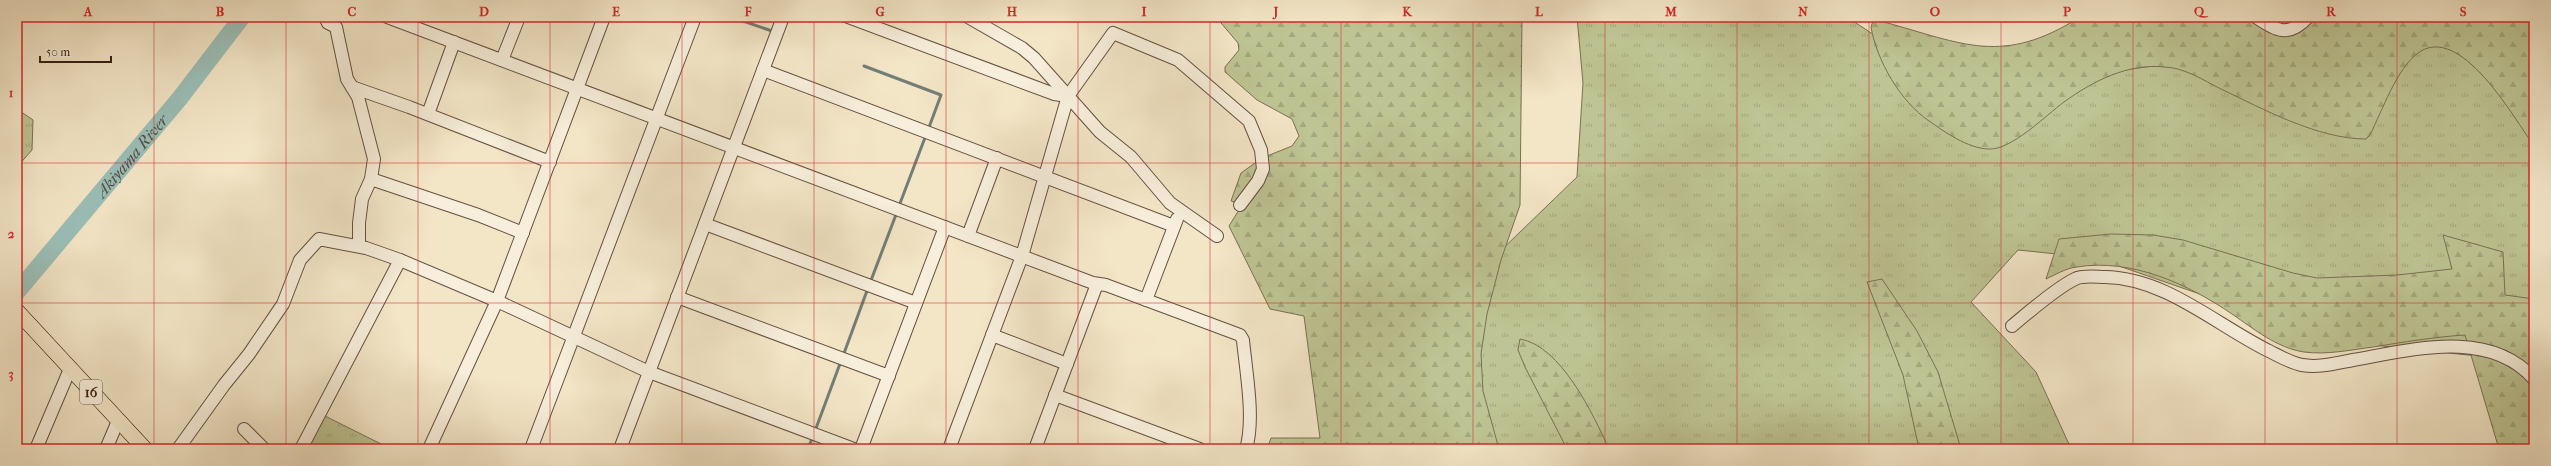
<svg xmlns="http://www.w3.org/2000/svg" width="2551" height="466" font-family="'IM FELL French Canon',serif">
<style>
.grass{fill:url(#grass-tufts);stroke:#7a7154}
.forest{fill:url(#forest-firs);stroke:#7a7154}
.lines{fill:none;stroke-linecap:round;stroke-linejoin:round}
.stream{stroke:#737f76;stroke-width:3}
.river{stroke:#9bbfb8;stroke-width:17}
.minor-casing{stroke:#665041;stroke-width:14}
.major-casing{stroke:#371e14;stroke-width:16}
.minor{stroke:#f7efdb;stroke-width:12}
.major{stroke:#f3e6c7;stroke-width:15}
.grid{fill:none;stroke:#d62828;stroke-width:1;stroke-opacity:0.55}
.labels{text-anchor:middle;dominant-baseline:central;stroke-width:3;stroke-linejoin:round;paint-order:stroke}
.shield{fill:#f7efdb;stroke:#715d50;stroke-width:1}
.shield-label{font-size:14px;font-weight:bold;fill:#371e14}
.water-label{font-size:16px;font-style:italic;fill:#554e45;stroke:#f7efdb}
.neatline{fill:none;stroke:#d62828;stroke-width:1.5}
.grid-label{font-size:13px;text-anchor:middle;font-weight:bold;fill:#d62828}
</style>
<defs>
<pattern id="grass-tufts" width="24" height="20" patternUnits="userSpaceOnUse"><rect width="24" height="20" fill="#bec493"/><path d="M3 7l-1-3M5 7V3M7 7l1-3M15 17l-1-3M17 17v-4M19 17l1-3" fill="none" stroke="#a4a87e"/></pattern>
<pattern id="forest-firs" width="22" height="20" patternUnits="userSpaceOnUse"><rect width="22" height="20" fill="#bec493"/><path d="M5 1l3.5 6h-7zM16 11l3.5 6h-7z" fill="#a4a87e"/></pattern>
</defs>
<rect width="100%" height="100%" fill="#f3e6c7"/>
<filter id="stains"><feTurbulence type="fractalNoise" baseFrequency=".005" numOctaves="4"/><feColorMatrix values="0 0 0 0 .2 0 0 0 0 .09 0 0 0 0 .02 0 0 0 .5 -.17"/></filter>
<radialGradient id="worn" r=".72"><stop offset=".6" stop-color="#630" stop-opacity="0"/><stop offset="1" stop-color="#630" stop-opacity=".3"/></radialGradient>
<g class="grass">
<path d="M 1577,17 L 1847,17 L 1963,94 L 2233,54 L 2534,17 L 2534,362 L 2335,341 L 2096,258 L 2018,250 L 1971,302 L 2036,372 L 2068,442 L 2073,449 L 1472,449 L 1435,314 L 1577,177 L 1583,83 Z"/>
<path d="M 17,109 L 33,120 L 32,150 L 17,167 Z"/>
<path d="M 319,413 L 391,449 L 301,449 Z"/>
</g>
<g class="forest">
<path d="M 1216,17 L 1522,17 L 1520,205 L 1501,260 L 1487,314 L 1481,354 L 1483,391 L 1499,449 L 1267,449 L 1271,438 L 1320,438 L 1304,316 L 1270,309 L 1229,226 L 1242,205 L 1231,201 L 1241,173 L 1262,158 L 1292,146 L 1299,136 L 1292,119 L 1257,100 L 1225,72 L 1225,67 L 1239,50 L 1238,43 Z"/>
<path d="M 2080,17 L 2229,17 L 2244,22 L 2248,21 L 2250,17 L 2534,17 L 2534,146 C 2514,118 2460,22 2418,53 C 2397,68 2382,111 2370,135 L 2366,139 C 2318,139 2263,109 2221,89 C 2203,80 2185,68 2165,67 C 2128,63 2093,81 2064,102 C 2046,115 2011,151 1988,149 C 1967,148 1945,132 1929,121 C 1900,101 1877,61 1871,27 L 1873,21 L 1884,22 C 1964,44 2003,66 2080,17 Z"/>
<path d="M 2111,234 L 2153,235 L 2183,240 L 2293,273 L 2317,278 L 2397,275 L 2452,269 L 2443,235 L 2503,252 L 2505,295 L 2534,299 L 2534,449 L 2499,449 L 2465,335 C 2434,337 2404,342 2373,347 C 2350,350 2327,355 2304,352 C 2277,348 2254,329 2232,314 C 2188,284 2131,258 2077,267 C 2066,268 2055,275 2046,279 L 2059,239 Z"/>
<path d="M 1882,279 L 1917,331 L 1938,372 L 1961,449 L 1919,449 L 1903,375 L 1867,282 Z"/>
<path d="M 1520,339 C 1561,346 1593,414 1609,449 L 1567,449 L 1525,367 L 1518,350 Z"/>
</g>
<g class="lines">
<g class="stream">
<path d="M 741,17 L 740,20 L 772,31"/>
<path d="M 864,66 L 941,95 L 928,130"/>
<path d="M 899,206 L 926,135"/>
<path d="M 870,283 L 897,212"/>
<path d="M 843,356 L 868,288"/>
<path d="M 815,431 L 841,361"/>
<path d="M 808,449 L 813,436"/>
</g>
<path class="river" id="s1" d="M 17,292 L 180,98 L 242,17"/>
<g class="minor-casing">
<g id="minor">
<path d="M 325,17 L 328,23 L 336,27 L 347,79 L 358,97 L 374,159 L 371,179 L 362,199 L 359,223 L 359,246"/>
<path d="M 387,17 L 1093,283 L 1106,285 L 1240,335 L 1243,340 C 1246,372 1255,419 1246,449"/>
<path d="M 848,17 L 1054,94 L 1068,96"/>
<path d="M 968,17 L 1022,48 L 1034,58 L 1100,132 L 1131,157 L 1170,203 L 1217,236"/>
<path d="M 2256,17 C 2276,31 2289,38 2308,17"/>
<path d="M 502,60 L 519,17"/>
<path d="M 763,70 L 1174,226"/>
<path d="M 352,87 L 409,107 L 550,162"/>
<path d="M 428,114 L 454,42"/>
<path d="M 371,179 L 478,215 L 523,233"/>
<path d="M 705,224 L 916,303"/>
<path d="M 968,236 L 997,158"/>
<path d="M 677,297 L 889,376"/>
<path d="M 1146,300 L 1177,219"/>
<path d="M 2012,326 C 2029,312 2056,288 2075,279 C 2082,275 2097,277 2105,277 C 2166,278 2216,325 2269,351 C 2279,356 2291,363 2302,365 C 2319,368 2337,363 2353,360 C 2411,350 2489,328 2534,379"/>
<path d="M 992,335 L 1067,364"/>
<path d="M 1055,395 L 1200,449"/>
<path d="M 244,429 L 264,449"/>
<path d="M 36,449 L 70,369"/>
<path d="M 106,449 L 118,421"/>
<path d="M 178,449 L 224,385 L 249,354 L 283,304 L 300,260 L 319,239 L 366,248 L 400,260 L 497,301 L 649,372 L 854,449"/>
<path d="M 301,449 L 400,260"/>
<path d="M 429,449 L 497,301 L 604,17"/>
<path d="M 531,449 L 695,17"/>
<path d="M 620,449 L 783,17"/>
<path d="M 861,449 L 945,227"/>
<path d="M 949,449 L 1022,256 L 1068,96 L 1113,33 L 1178,60 L 1249,121 L 1261,150 L 1263,169 L 1258,181 L 1240,205"/>
<path d="M 1035,449 L 1097,284"/>
</g>
</g>
<g class="major-casing">
<path id="major" d="M 17,311 L 145,449"/>
</g>
<use href="#minor" class="minor"/>
<use href="#major" class="major"/>
</g>
<path class="grid" d="M 154,17 L 154,449M 286,17 L 286,449M 418,17 L 418,449M 550,17 L 550,449M 682,17 L 682,449M 814,17 L 814,449M 946,17 L 946,449M 1078,17 L 1078,449M 1210,17 L 1210,449M 1341,17 L 1341,449M 1473,17 L 1473,449M 1605,17 L 1605,449M 1737,17 L 1737,449M 1869,17 L 1869,449M 2001,17 L 2001,449M 2133,17 L 2133,449M 2265,17 L 2265,449M 2397,17 L 2397,449M 17,163 L 2534,163M 17,303 L 2534,303"/>
<g class="labels">
<rect class="shield" x="80" y="380" width="22" height="24" rx="3"/>
<g class="shield-label">
<text x="91" y="392">16</text>
</g>
<g class="water-label">
<text stroke="none"><textPath href="#s1" startOffset="178">Akiyama River</textPath></text>
</g>
</g>
<rect width="2551" height="466" fill="none" stroke="#f3e6c7" stroke-width="44"/>
<path d="M40 56v6h71v-6" fill="none" stroke="#371e14" stroke-width="2"/>
<text x="46" y="56" font-size="12" fill="#371e14" stroke="#f7efdb" stroke-width="3" paint-order="stroke">50 m</text>
<rect x="22" y="22" width="2507" height="422" class="neatline"/>
<g class="grid-label">
<text x="88" y="16">A</text>
<text x="220" y="16">B</text>
<text x="352" y="16">C</text>
<text x="484" y="16">D</text>
<text x="616" y="16">E</text>
<text x="748" y="16">F</text>
<text x="880" y="16">G</text>
<text x="1012" y="16">H</text>
<text x="1144" y="16">I</text>
<text x="1276" y="16">J</text>
<text x="1407" y="16">K</text>
<text x="1539" y="16">L</text>
<text x="1671" y="16">M</text>
<text x="1803" y="16">N</text>
<text x="1935" y="16">O</text>
<text x="2067" y="16">P</text>
<text x="2199" y="16">Q</text>
<text x="2331" y="16">R</text>
<text x="2463" y="16">S</text>
<text x="11" y="97">1</text>
<text x="11" y="238">2</text>
<text x="11" y="378">3</text>
</g>
<rect width="100%" height="100%" filter="url(#stains)"/>
<rect width="100%" height="100%" fill="url(#worn)"/>
</svg>
